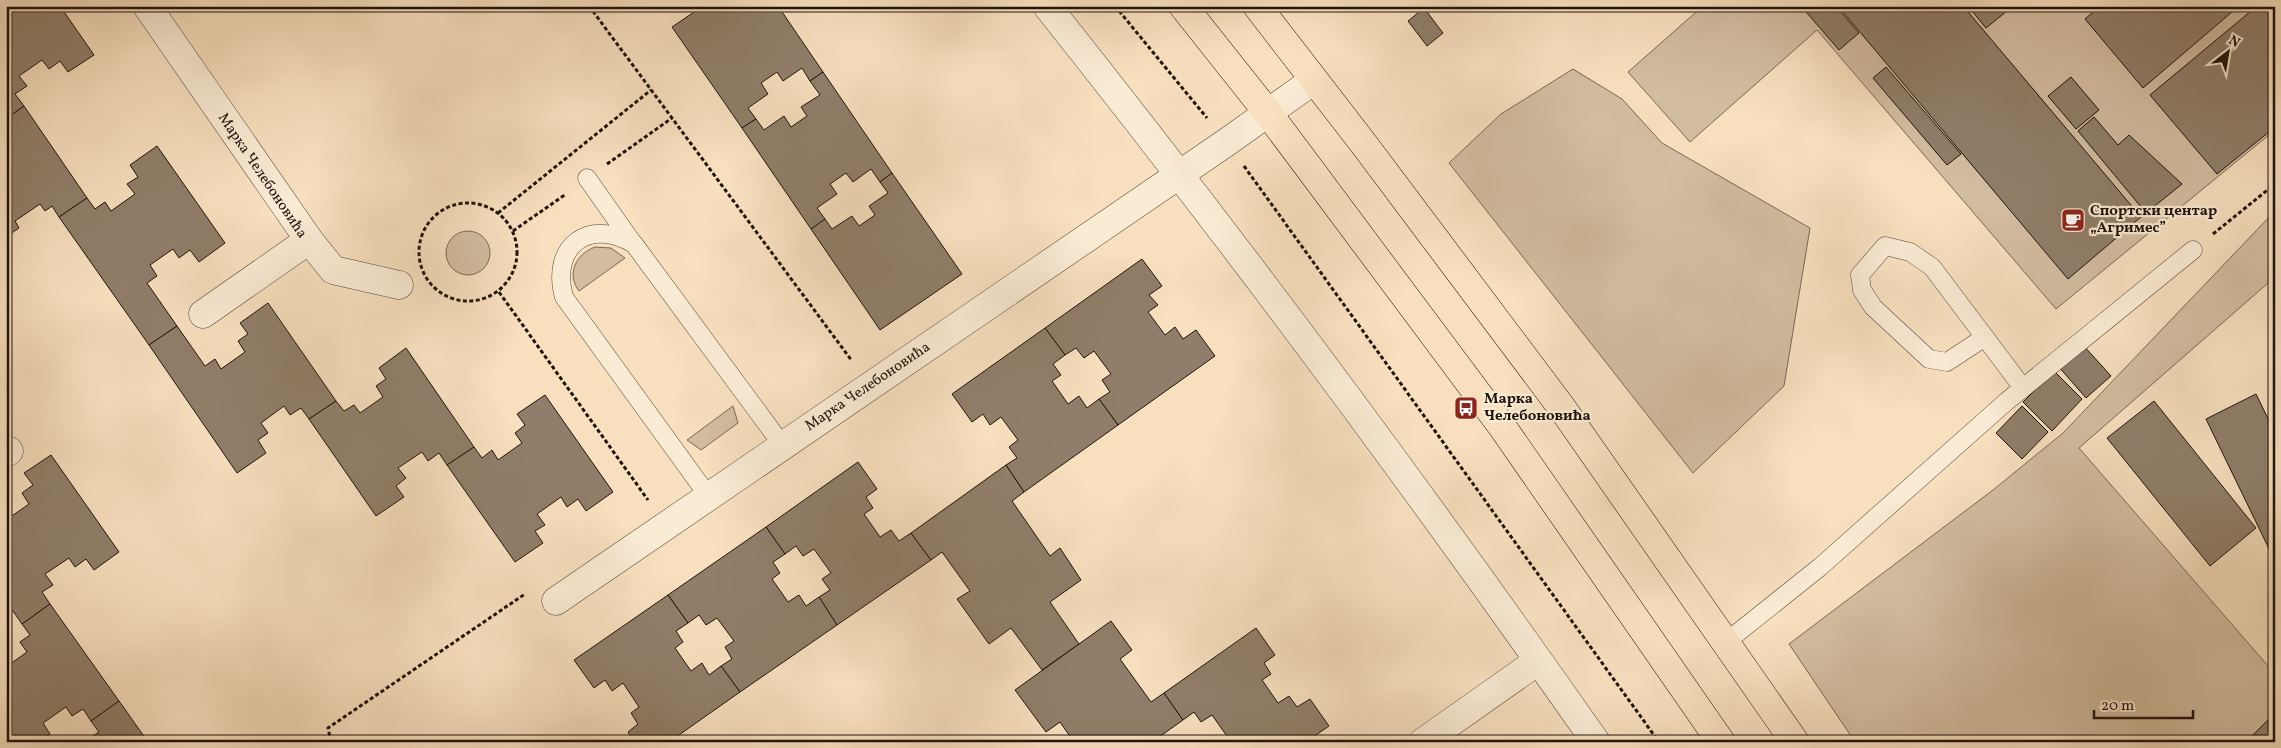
<svg xmlns="http://www.w3.org/2000/svg" width="2281" height="748" font-family="Vollkorn,serif">
<style>
.green{fill:#d3bda1;stroke:#796857}
.building{fill:#907e6a;stroke:#1f130d}
.lines{fill:none;stroke-linecap:round;stroke-linejoin:round}
.lane-casing{stroke:#55463a;stroke-width:19}
.street-casing{stroke:#55463a;stroke-width:29}
.primary-casing{stroke:#1f130d;stroke-width:29}
.path{stroke:#1f130d;stroke-width:3;stroke-dasharray:4 2.5;stroke-linecap:butt}
.lane{stroke:#faebd5;stroke-width:18}
.street{stroke:#faebd5;stroke-width:28}
.primary{stroke:#f8e0bf;stroke-width:28}
.labels{text-anchor:middle;dominant-baseline:central;stroke-width:4.5;stroke-linejoin:round;paint-order:stroke}
.street-label{font-size:15px;fill:#1f130d;stroke:#faebd5}
.poi-label{font-size:15px;font-weight:bold;fill:#1f130d;stroke:#faebd5;text-anchor:start}
</style>
<rect width="100%" height="100%" fill="#f8e0bf"/>
<filter id="stains"><feTurbulence type="fractalNoise" baseFrequency=".004" numOctaves="4"/><feColorMatrix values="0 0 0 0 .2 0 0 0 0 .09 0 0 0 0 .02 0 0 0 .5 -.17"/></filter>
<radialGradient id="worn" r=".72"><stop offset=".6" stop-color="#630" stop-opacity="0"/><stop offset="1" stop-color="#630" stop-opacity=".3"/></radialGradient>
<g class="green">
<path d="M 1703,6 L 2275,6 L 2275,130 L 2056,309 L 1817,30 L 1690,142 L 1628,72 Z"/>
<path d="M 1573,69 L 1622,99 L 1662,143 L 1810,228 L 1784,386 L 1693,473 L 1449,163 L 1501,114 Z"/>
<path d="M 2275,211 L 2275,277 L 2079,448 L 2275,674 L 2275,742 L 1855,742 L 1789,644 L 1993,490 L 2063,433 Z"/>
<circle cx="468" cy="253" r="22"/>
<path d="M 595,247 L 611,248 L 625,258 L 579,291 C 566,274 576,254 595,247 Z"/>
<path d="M 733,406 L 738,423 L 701,450 L 687,440 Z"/>
</g>
<g class="building">
<path d="M 6,6 L 60,6 L 94,55 L 68,72 L 60,61 L 49,69 L 42,60 L 19,76 L 27,86 L 15,94 L 24,106 L 6,119 Z"/>
<path d="M 703,6 L 778,6 L 823,72 L 810,81 L 802,68 L 783,81 L 777,72 L 761,83 L 768,94 L 748,108 L 756,119 L 742,128 L 672,27 Z"/>
<path d="M 1801,6 L 1836,6 L 1859,33 L 1839,50 Z"/>
<path d="M 1838,6 L 1963,6 L 2141,217 L 2068,279 Z"/>
<path d="M 1968,6 L 2013,6 L 1986,28 Z"/>
<path d="M 2100,6 L 2239,6 L 2143,88 L 2085,19 Z"/>
<path d="M 2257,6 L 2275,6 L 2275,127 L 2217,174 L 2150,95 Z"/>
<path d="M 1424,8 L 1443,33 L 1427,46 L 1408,21 Z"/>
<path d="M 1886,67 L 1961,154 L 1947,165 L 1873,78 Z"/>
<path d="M 823,72 L 892,173 L 880,182 L 871,169 L 853,182 L 846,173 L 830,184 L 837,194 L 817,208 L 825,219 L 811,229 L 742,128 L 756,119 L 764,130 L 784,116 L 791,127 L 807,116 L 801,107 L 820,95 L 810,81 Z"/>
<path d="M 2071,77 L 2099,110 L 2076,129 L 2048,96 Z"/>
<path d="M 24,106 L 87,198 L 59,217 L 52,206 L 45,211 L 40,204 L 15,221 L 19,228 L 6,237 L 6,119 Z"/>
<path d="M 2094,117 L 2118,145 L 2129,135 L 2182,184 L 2146,213 L 2078,131 Z"/>
<path d="M 157,146 L 225,243 L 199,262 L 190,250 L 179,258 L 173,249 L 150,265 L 157,276 L 147,283 L 177,326 L 149,345 L 59,217 L 87,198 L 95,209 L 105,202 L 111,211 L 135,194 L 127,184 L 138,177 L 130,165 Z"/>
<path d="M 892,173 L 962,274 L 880,330 L 811,229 L 825,219 L 832,229 L 852,216 L 859,226 L 875,215 L 869,206 L 888,193 L 880,182 Z"/>
<path d="M 1142,259 L 1162,286 L 1149,295 L 1158,305 L 1148,312 L 1165,335 L 1175,327 L 1183,339 L 1196,330 L 1215,356 L 1118,425 L 1099,399 L 1110,392 L 1102,380 L 1111,374 L 1094,351 L 1084,358 L 1076,348 L 1065,355 L 1045,328 Z"/>
<path d="M 268,303 L 336,401 L 309,419 L 301,408 L 290,415 L 284,406 L 261,423 L 268,433 L 258,440 L 266,453 L 237,473 L 149,345 L 177,326 L 205,366 L 215,359 L 221,369 L 245,352 L 238,341 L 248,334 L 240,323 Z"/>
<path d="M 1045,328 L 1065,355 L 1053,364 L 1061,375 L 1052,381 L 1068,404 L 1079,396 L 1087,408 L 1099,399 L 1118,425 L 1024,492 L 1006,465 L 1017,458 L 1009,447 L 1018,440 L 1001,417 L 990,425 L 983,414 L 972,422 L 952,394 Z"/>
<path d="M 2083,345 L 2111,376 L 2086,398 L 2058,366 Z"/>
<path d="M 406,348 L 474,447 L 447,465 L 439,453 L 428,461 L 422,452 L 398,468 L 406,478 L 396,486 L 404,497 L 376,516 L 309,419 L 336,401 L 344,411 L 354,405 L 360,413 L 383,397 L 376,386 L 386,379 L 379,368 Z"/>
<path d="M 2054,371 L 2082,399 L 2052,431 L 2023,402 Z"/>
<path d="M 2256,394 L 2275,433 L 2273,557 L 2206,419 Z"/>
<path d="M 545,395 L 613,492 L 586,511 L 578,499 L 567,507 L 561,497 L 537,514 L 545,525 L 535,531 L 543,543 L 515,562 L 447,465 L 474,447 L 482,458 L 492,450 L 498,460 L 522,443 L 515,433 L 525,425 L 517,414 Z"/>
<path d="M 2154,401 L 2256,528 L 2210,566 L 2107,438 Z"/>
<path d="M 2022,406 L 2048,432 L 2022,459 L 1996,433 Z"/>
<path d="M 51,455 L 119,552 L 94,570 L 86,559 L 75,567 L 69,558 L 45,574 L 53,585 L 42,592 L 50,604 L 22,624 L 6,601 L 6,520 L 29,504 L 22,493 L 33,485 L 24,473 Z"/>
<path d="M 858,462 L 877,489 L 866,497 L 873,508 L 864,514 L 880,537 L 891,530 L 899,541 L 911,533 L 931,560 L 837,625 L 819,597 L 830,590 L 822,579 L 831,573 L 814,549 L 803,556 L 796,546 L 785,554 L 766,527 Z"/>
<path d="M 1006,465 L 1024,492 L 1012,501 L 1050,556 L 1060,548 L 1081,580 L 1050,602 L 1079,644 L 1042,670 L 1011,628 L 989,644 L 957,599 L 970,591 L 942,552 L 931,560 L 911,533 Z"/>
<path d="M 766,527 L 785,554 L 773,562 L 780,573 L 772,579 L 788,602 L 799,595 L 806,606 L 819,597 L 837,625 L 740,692 L 721,666 L 732,659 L 725,647 L 734,641 L 717,618 L 706,625 L 699,615 L 688,623 L 668,595 Z"/>
<path d="M 668,595 L 688,623 L 676,631 L 683,642 L 675,648 L 691,671 L 702,663 L 709,675 L 721,666 L 740,692 L 669,742 L 634,742 L 628,732 L 638,724 L 631,713 L 639,707 L 623,683 L 612,691 L 605,680 L 594,688 L 574,660 Z"/>
<path d="M 50,604 L 119,701 L 91,721 L 83,709 L 72,716 L 66,707 L 43,723 L 50,734 L 39,742 L 6,742 L 6,667 L 27,652 L 20,642 L 30,635 L 22,624 Z"/>
<path d="M 1111,621 L 1132,650 L 1120,659 L 1151,702 L 1164,693 L 1183,720 L 1152,742 L 1074,742 L 1060,722 L 1046,732 L 1015,690 Z"/>
<path d="M 1256,628 L 1275,655 L 1264,663 L 1271,674 L 1262,680 L 1278,703 L 1289,696 L 1297,707 L 1310,699 L 1329,726 L 1306,742 L 1224,742 L 1229,739 L 1212,715 L 1201,722 L 1194,712 L 1183,720 L 1164,693 Z"/>
<path d="M 119,701 L 148,742 L 90,742 L 88,739 L 99,732 L 91,721 Z"/>
<path d="M 2275,713 L 2275,742 L 2257,742 L 2251,737 Z"/>
</g>
<g class="lines">
<g class="lane-casing">
<g id="lane">
<path d="M 587,178 L 632,242"/>
<path d="M 1985,337 L 1947,362 L 1929,359 L 1873,307 L 1862,290 L 1860,275 L 1885,246 L 1910,252 L 1932,267 L 2023,388"/>
<path d="M 709,497 L 564,297 C 550,246 589,217 634,244 L 783,446"/>
<path d="M 1726,642 L 1820,567 L 2007,401 L 2193,250"/>
</g>
</g>
<g class="street-casing">
<g id="street">
<path d="M 147,6 L 309,240 L 203,314"/>
<path d="M 1047,6 C 1238,246 1420,491 1596,742"/>
<path d="M 309,240 L 333,270 L 399,285"/>
<path d="M 6,453 L 9,451"/>
<path d="M 556,601 L 1227,142 L 1314,80"/>
<path d="M 1423,742 L 1538,661"/>
</g>
</g>
<g class="primary-casing">
<g id="primary">
<path d="M 1183,6 L 1268,113 L 1501,425 L 1721,742"/>
<path d="M 1257,6 L 1363,143 L 1562,408 L 1795,742"/>
</g>
</g>
<g class="path">
<path d="M 589,6 L 852,361"/>
<path d="M 1115,6 L 1207,118"/>
<path d="M 607,164 L 672,118"/>
<path d="M 1244,166 L 1659,742"/>
<circle cx="468" cy="252" r="49"/>
<path d="M 498,213 L 651,90"/>
<path d="M 513,231 L 566,194"/>
<path d="M 2213,234 L 2275,184"/>
<path d="M 499,292 L 648,500"/>
<path d="M 331,742 L 328,728 L 525,594"/>
</g>
<use href="#lane" class="lane"/>
<use href="#street" class="street"/>
<use href="#primary" class="primary"/>
</g>
<defs>
<g id="cafe-square" transform="scale(1.25)"><rect x="-9" y="-9" width="18" height="18" rx="4" fill="#8f2418" stroke="#faebd5"/><path d="M-5.5-4.5H6V0H3Q3 3.5 0 3.5H-2.5Q-5.5 3.5-5.5 0ZM3-3.2v2h1.7v-2ZM-6 4.5H4V6H-6Z" fill="#fff"/></g>
<g id="bus-square" transform="scale(1.25)"><rect x="-9" y="-9" width="18" height="18" rx="4" fill="#8f2418" stroke="#faebd5"/><path d="M-5-6H5V4H4V6H2V4H-2V6H-4V4H-5ZM-3.5-4V0h7V-4ZM-3.5 1.2v1.5H-2V1.2ZM2 1.2v1.5H3.5V1.2Z" fill="#fff"/></g>
</defs>
<g fill-rule="evenodd">
<use href="#cafe-square" x="2073" y="220"/>
<use href="#bus-square" x="1466" y="408"/>
</g>
<g class="labels">
<g class="street-label">
<text transform="translate(262 176) rotate(56)">Марка Челебоновића</text>
<text transform="translate(868 387) rotate(-34)">Марка Челебоновића</text>
</g>
<g class="poi-label">
<text x="2090" y="211">Спортски центар<tspan x="2090" dy="17">„Агримес”</tspan></text>
<text x="1484" y="399">Марка<tspan x="1484" dy="17">Челебоновића</tspan></text>
</g>
</g>
<rect width="2281" height="748" fill="none" stroke="#f8e0bf" stroke-width="25"/>
<rect x="8" y="8" width="2266" height="733" fill="none" stroke="#1f130d" stroke-width="2.5"/>
<rect x="12" y="12" width="2256" height="723" fill="none" stroke="#1f130d"/>
<g transform="translate(2228 52) rotate(31)" stroke="#faebd5" stroke-width="4" paint-order="stroke">
<path d="M0-4L9 19L0 12L-9 19Z" fill="#1f130d"/>
<text y="-8" font-size="14" font-weight="bold" text-anchor="middle" fill="#1f130d">N</text>
</g>
<path d="M2094 710v8h99v-8" fill="none" stroke="#1f130d" stroke-width="2.5"/>
<text x="2101" y="710" font-size="15" fill="#1f130d" stroke="#faebd5" stroke-width="4" paint-order="stroke">20 m</text>
<rect width="100%" height="100%" filter="url(#stains)"/>
<rect width="100%" height="100%" fill="url(#worn)"/>
</svg>
